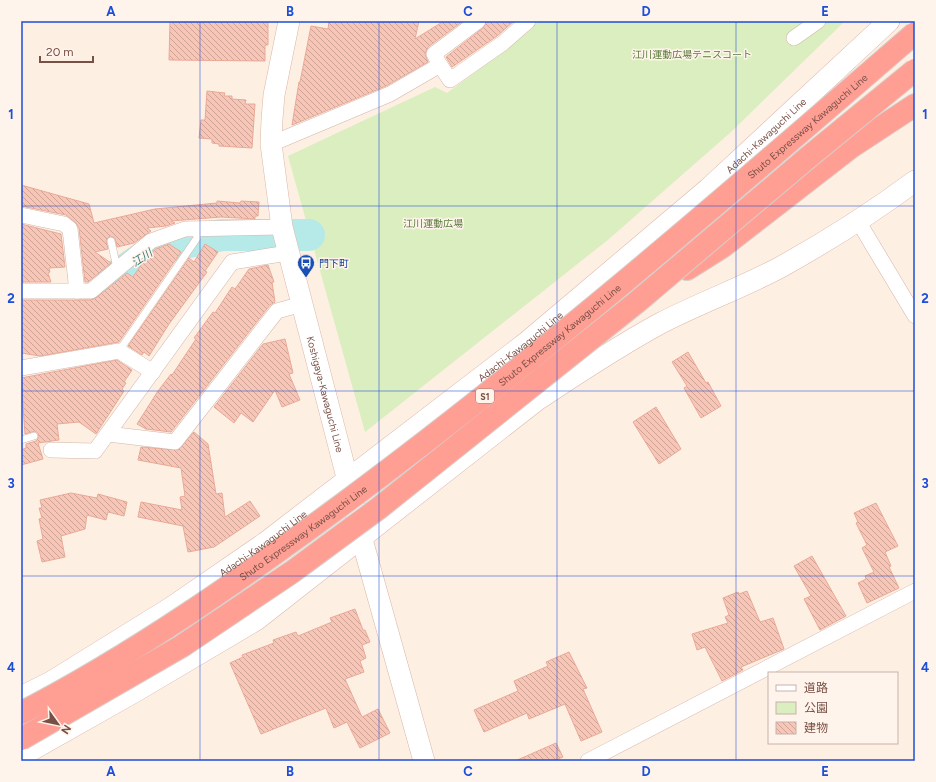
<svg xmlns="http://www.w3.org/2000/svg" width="936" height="782" font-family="Figtree,'Noto Sans JP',sans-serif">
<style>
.green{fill:#daeebf}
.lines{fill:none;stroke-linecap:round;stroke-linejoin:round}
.river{stroke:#b5eae9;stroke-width:32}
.building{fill:url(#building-back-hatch);stroke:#eba996}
.service-casing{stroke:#d3b6aa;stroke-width:8}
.minor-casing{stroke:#d3b6aa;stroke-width:16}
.secondary-casing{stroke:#dab7a9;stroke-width:22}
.motorway-casing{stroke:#d9cecb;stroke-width:24}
.service{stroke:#fff;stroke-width:7}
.minor{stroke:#fff;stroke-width:15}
.secondary{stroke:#fff;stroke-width:21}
.motorway{stroke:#ff9e93;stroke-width:22}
.motorway-bridge-casing{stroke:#d9cecb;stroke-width:24;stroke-linecap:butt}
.motorway-bridge{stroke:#ff9e93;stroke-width:22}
.grid{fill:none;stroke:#1d4ed8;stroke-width:1;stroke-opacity:0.55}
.labels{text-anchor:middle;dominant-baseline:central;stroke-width:3;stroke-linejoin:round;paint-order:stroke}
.shield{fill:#fff4eb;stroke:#a18178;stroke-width:1}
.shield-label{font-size:9px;font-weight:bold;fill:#795046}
.park-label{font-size:10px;fill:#587a3a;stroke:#fff4eb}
.street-label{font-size:10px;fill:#795046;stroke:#fff4eb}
.transit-label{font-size:10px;fill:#164399;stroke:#fff4eb;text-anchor:start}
.water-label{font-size:11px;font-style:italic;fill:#357979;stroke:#fff4eb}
.neatline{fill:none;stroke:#1d4ed8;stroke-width:1.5}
.grid-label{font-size:13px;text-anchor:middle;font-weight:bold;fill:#1d4ed8}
</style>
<defs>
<pattern id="building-back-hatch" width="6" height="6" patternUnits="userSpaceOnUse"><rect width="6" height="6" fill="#f7c6b7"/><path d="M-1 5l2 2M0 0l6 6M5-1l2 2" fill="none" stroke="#cda397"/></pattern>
</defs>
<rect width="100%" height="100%" fill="#feefe3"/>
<path class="green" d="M 539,21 L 845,21 L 731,132 L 609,239 L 365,432 L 288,156 L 435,87 L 447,93 L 507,49 Z"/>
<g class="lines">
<path class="river" d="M 21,320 L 47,324 L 80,318 L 119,274 L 156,249 L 222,235 L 309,235"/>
</g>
<g class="building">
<path d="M 170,21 L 268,21 L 268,45 L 265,45 L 265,61 L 169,60 Z"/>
<path d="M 329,21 L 419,21 L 415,39 L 444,21 L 463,21 L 428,47 L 425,54 L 428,62 L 386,86 L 292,125 L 299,82 L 300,82 L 311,26 L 328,29 Z"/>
<path d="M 487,21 L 514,21 L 497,36 L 452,67 L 446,57 L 483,28 Z"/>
<path d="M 207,91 L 225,93 L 224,96 L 232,96 L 232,99 L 246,100 L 245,104 L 255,104 L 252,148 L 219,146 L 219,144 L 212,143 L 212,139 L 199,138 L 201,120 L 205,120 Z"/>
<path d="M 21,185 L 89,204 L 94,223 L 155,209 L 217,203 L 217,201 L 240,203 L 241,201 L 259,202 L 258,216 L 255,216 L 255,219 L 221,217 L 171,221 L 175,223 L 166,226 L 147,228 L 151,231 L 134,243 L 117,247 L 115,238 L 110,236 L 106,240 L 108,249 L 95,252 L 111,263 L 88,282 L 85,282 L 79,228 L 76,223 L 66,215 L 21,206 Z"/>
<path d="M 21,224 L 61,234 L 65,267 L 49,268 L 50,272 L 48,273 L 51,282 L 21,282 Z"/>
<path d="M 169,244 L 181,252 L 119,342 L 40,356 L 21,353 L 21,300 L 91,300 L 96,298 L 127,273 L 133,277 L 147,256 L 156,249 Z"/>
<path d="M 205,244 L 218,252 L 205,271 L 207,272 L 169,324 L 149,356 L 144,352 L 142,355 L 128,346 L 189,258 L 194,262 Z"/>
<path d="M 268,265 L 274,282 L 272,282 L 275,302 L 270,305 L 171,432 L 146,429 L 137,424 L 158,391 L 171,374 L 172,375 L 196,339 L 194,338 L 213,312 L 215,313 L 232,287 L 235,289 L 249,269 Z"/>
<path d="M 285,339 L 293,373 L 289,374 L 300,400 L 282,407 L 275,390 L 253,422 L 241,413 L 234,423 L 214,407 L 263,344 Z"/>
<path d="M 688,352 L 706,383 L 708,382 L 721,406 L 701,418 L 684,388 L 687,386 L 672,362 Z"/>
<path d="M 117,360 L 132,370 L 124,382 L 126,383 L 122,389 L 124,391 L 96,434 L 79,422 L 57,424 L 59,440 L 38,443 L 43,459 L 21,465 L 21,450 L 26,448 L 26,444 L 36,441 L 39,437 L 38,433 L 35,431 L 25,434 L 21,378 Z"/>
<path d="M 656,407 L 681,449 L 659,464 L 633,422 Z"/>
<path d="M 194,432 L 208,444 L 216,494 L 222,493 L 225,517 L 250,501 L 260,516 L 214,547 L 188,552 L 183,526 L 138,517 L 141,502 L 182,510 L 180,497 L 185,496 L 181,468 L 138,460 L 141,447 L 178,450 Z"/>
<path d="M 71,493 L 97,498 L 98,494 L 127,502 L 124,516 L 108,512 L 106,520 L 87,515 L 85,529 L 61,536 L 65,557 L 42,562 L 37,541 L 43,539 L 39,519 L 42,518 L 39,508 L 42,508 L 40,500 Z"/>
<path d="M 876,503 L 898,546 L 885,552 L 891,566 L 889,567 L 899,588 L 867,603 L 858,583 L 866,579 L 865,576 L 874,572 L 862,548 L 867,545 L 856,523 L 858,522 L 854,513 Z"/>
<path d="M 812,556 L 846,616 L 820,630 L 804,599 L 811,596 L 794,566 Z"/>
<path d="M 747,591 L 760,622 L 773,618 L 784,649 L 741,667 L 743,670 L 722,681 L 705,647 L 697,650 L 692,634 L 728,623 L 725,617 L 729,615 L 723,598 L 738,592 L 739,594 Z"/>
<path d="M 355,609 L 363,630 L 365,630 L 370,642 L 362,645 L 366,658 L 360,661 L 364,672 L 345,679 L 362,717 L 378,709 L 390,733 L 360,748 L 347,722 L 334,728 L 326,708 L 261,734 L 230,663 L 243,657 L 242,655 L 274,643 L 273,640 L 296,632 L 298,636 L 332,622 L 330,618 Z"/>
<path d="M 569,652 L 587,688 L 583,689 L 602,732 L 581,741 L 565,704 L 529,719 L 527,713 L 484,732 L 474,710 L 518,691 L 514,681 L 548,666 L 546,662 Z"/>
<path d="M 556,743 L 563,757 L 553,761 L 515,761 Z"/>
</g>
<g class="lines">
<g class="service-casing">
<g id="service">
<path d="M 111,241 L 117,268"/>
<path d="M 119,351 L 197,238 L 197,228"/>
<path d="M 21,440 L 34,436"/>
</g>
</g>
<g class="minor-casing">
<g id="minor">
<path d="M 794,38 L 818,21"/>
<path d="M 440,65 L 450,80 L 503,43 L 528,21"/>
<path d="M 271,144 L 390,94 L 440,65 L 434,54 L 478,21"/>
<path d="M 21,215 L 64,224 L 70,229 L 77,291"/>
<path d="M 858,221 L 915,316"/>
<path d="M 21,291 L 91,291 L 151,241 L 185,229 L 282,227"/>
<path d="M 21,368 L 119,351 L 153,372"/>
<path d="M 108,434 L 175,442 L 277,311 L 302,304"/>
<path d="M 51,450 L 95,451 L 232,262 L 288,253"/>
<path d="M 588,761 L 915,591"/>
</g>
</g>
<g class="secondary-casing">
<g id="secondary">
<path id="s1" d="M 289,21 L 274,95 L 272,119 L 271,144 L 282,227 L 348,481 L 361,536 L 424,761"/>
<path id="s2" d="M 21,697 L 51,682 L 172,607 L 265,543 L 527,342 L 708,189 L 889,21"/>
<path d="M 21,756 L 136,691 L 256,620 L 537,400 C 578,373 618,346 661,323 C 700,303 741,288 779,268 C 826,242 872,213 915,181"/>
</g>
</g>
<g class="motorway-casing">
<path id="motorway" d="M 687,269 L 722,247 L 851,147 L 915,105"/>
</g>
<use href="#service" class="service"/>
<use href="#minor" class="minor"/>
<use href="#secondary" class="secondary"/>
<use href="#motorway" class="motorway"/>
<g class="motorway-bridge-casing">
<g id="motorway-bridge">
<path id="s3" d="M 21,713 C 135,654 240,580 343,504 C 542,357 728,195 915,33"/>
<path d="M 21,739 L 182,646 L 292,572 L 379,508 L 637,302 L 805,160 L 915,70"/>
</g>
</g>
<use href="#motorway-bridge" class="motorway-bridge"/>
</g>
<path class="grid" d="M 200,21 L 200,761M 379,21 L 379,761M 557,21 L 557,761M 736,21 L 736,761M 21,206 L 915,206M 21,391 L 915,391M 21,576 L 915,576"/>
<defs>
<g id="bus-pin" transform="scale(0.9)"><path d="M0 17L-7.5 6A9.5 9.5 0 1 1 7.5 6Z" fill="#1a4fb4" stroke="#fff4eb"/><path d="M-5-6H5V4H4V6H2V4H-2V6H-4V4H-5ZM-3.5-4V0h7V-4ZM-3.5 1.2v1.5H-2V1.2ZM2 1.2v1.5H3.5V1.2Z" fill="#fff"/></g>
</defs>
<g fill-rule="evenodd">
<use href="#bus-pin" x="306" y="263"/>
</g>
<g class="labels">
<rect class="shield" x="476" y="389" width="18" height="14" rx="3"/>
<g class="shield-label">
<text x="485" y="396">S1</text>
</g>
<g class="park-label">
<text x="692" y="54">江川運動広場テニスコート</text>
<text x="433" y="223">江川運動広場</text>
</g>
<g class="street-label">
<text stroke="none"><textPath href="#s3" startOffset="983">Shuto Expressway Kawaguchi Line</textPath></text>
<text stroke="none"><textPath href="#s2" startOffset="935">Adachi-Kawaguchi Line</textPath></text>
<text stroke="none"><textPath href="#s3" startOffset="659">Shuto Expressway Kawaguchi Line</textPath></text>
<text stroke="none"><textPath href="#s2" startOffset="611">Adachi-Kawaguchi Line</textPath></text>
<text stroke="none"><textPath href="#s1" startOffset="381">Koshigaya-Kawaguchi Line</textPath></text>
<text stroke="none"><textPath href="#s3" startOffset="335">Shuto Expressway Kawaguchi Line</textPath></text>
<text stroke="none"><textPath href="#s2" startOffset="287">Adachi-Kawaguchi Line</textPath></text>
</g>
<g class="transit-label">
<text x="319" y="263">門下町</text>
</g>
<g class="water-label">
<text transform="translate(142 258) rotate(-34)">江川</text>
</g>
</g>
<rect width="936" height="782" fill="none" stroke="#fff4eb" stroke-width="44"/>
<rect x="768" y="672" width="130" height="72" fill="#fff4eb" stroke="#c9b2a9"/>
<rect x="776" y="685" width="20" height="6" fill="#ffffff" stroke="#c9b2a9"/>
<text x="804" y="692" font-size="12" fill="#795046">道路</text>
<rect x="776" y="702" width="20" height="12" fill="#daeebf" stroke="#c9b2a9"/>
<text x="804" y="712" font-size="12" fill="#795046">公園</text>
<rect x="776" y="722" width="20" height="12" fill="url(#building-back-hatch)" stroke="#c9b2a9"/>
<text x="804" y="732" font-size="12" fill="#795046">建物</text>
<g transform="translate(58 724) rotate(123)" stroke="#fff4eb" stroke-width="3" paint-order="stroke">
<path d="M0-3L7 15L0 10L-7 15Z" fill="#795046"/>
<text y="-6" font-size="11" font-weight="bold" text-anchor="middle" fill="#795046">N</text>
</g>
<path d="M40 56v6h53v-6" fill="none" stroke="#795046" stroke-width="2"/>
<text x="46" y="56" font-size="12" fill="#795046" stroke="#fff4eb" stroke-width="3" paint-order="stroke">20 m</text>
<rect x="22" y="22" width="892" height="738" class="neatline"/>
<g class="grid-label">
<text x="111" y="16">A</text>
<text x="290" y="16">B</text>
<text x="468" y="16">C</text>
<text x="646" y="16">D</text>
<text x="825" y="16">E</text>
<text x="11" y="119">1</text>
<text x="925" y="119">1</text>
<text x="11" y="303">2</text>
<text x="925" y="303">2</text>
<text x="11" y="488">3</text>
<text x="925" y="488">3</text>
<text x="11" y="672">4</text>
<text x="925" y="672">4</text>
<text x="111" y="776">A</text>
<text x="290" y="776">B</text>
<text x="468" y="776">C</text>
<text x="646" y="776">D</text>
<text x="825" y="776">E</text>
</g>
</svg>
